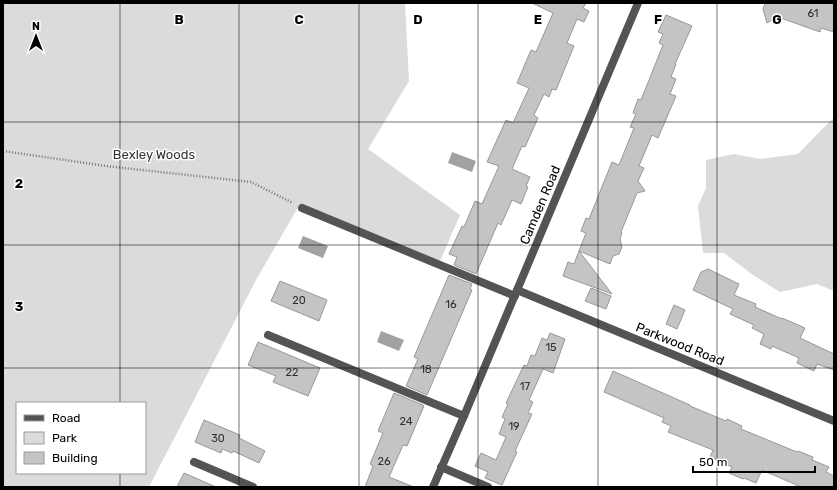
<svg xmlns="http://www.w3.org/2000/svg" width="837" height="490" font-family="Rubik,sans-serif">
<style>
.green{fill:#dbdbdb;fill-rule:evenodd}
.water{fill:#a2a2a2}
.building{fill:#c4c4c4;stroke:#989898}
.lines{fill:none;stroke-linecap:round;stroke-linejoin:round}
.path{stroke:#767676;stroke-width:2.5;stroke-dasharray:1 2;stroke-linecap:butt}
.lane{stroke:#545454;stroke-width:8}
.street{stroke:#545454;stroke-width:8}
.grid{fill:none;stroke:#000;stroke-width:1;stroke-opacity:0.55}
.labels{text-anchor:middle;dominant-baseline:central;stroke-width:3;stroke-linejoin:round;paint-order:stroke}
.number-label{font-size:11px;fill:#313131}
.park-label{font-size:13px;fill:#323232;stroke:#fff}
.street-label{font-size:13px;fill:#000;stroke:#fff}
.grid-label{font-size:13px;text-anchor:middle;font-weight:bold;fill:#000;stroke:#fff;stroke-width:3;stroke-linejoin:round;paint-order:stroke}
</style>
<rect width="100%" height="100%" fill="#fff"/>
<g class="green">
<path d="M 3,3 L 405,3 L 409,81 L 368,149 L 460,215 L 438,266 L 300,204 L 256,280 L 149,487 L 3,487 ZM 17,403 L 145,403 L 145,473 L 17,473 Z"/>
<path d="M 834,118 L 834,291 L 817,284 L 780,292 L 753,275 L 724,253 L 703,253 L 698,206 L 706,188 L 706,160 L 734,154 L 760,159 L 798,154 L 830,121 Z"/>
</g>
<g class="water">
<path d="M 452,152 L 476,161 L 472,172 L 448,163 Z"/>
<path d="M 303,236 L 328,246 L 323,258 L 298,248 Z"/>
<path d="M 381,331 L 404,340 L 399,351 L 377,342 Z"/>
</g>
<g class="building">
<path d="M 532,3 L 586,3 L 583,8 L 589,11 L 584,22 L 577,19 L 567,43 L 574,46 L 556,90 L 552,89 L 549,97 L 544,94 L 534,115 L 538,118 L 525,147 L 522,146 L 512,169 L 530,177 L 526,186 L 528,187 L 521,204 L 512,200 L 501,225 L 498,223 L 476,274 L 454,265 L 457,257 L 449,254 L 462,226 L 464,227 L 475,201 L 482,204 L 499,166 L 487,162 L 506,120 L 513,123 L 529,88 L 517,83 L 531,50 L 536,52 L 553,13 Z"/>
<path d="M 765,3 L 834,3 L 834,32 L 821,28 L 820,32 L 778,17 L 767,23 L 763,9 Z"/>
<path d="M 666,15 L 692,26 L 675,64 L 676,64 L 671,77 L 676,79 L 670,94 L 676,96 L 658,138 L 652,135 L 639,166 L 644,168 L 638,181 L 645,191 L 637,193 L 621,232 L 622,233 L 620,239 L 622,247 L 619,254 L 613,256 L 610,264 L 579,251 L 612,294 L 563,276 L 568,262 L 574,264 L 586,233 L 581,231 L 586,218 L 589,219 L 612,162 L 619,165 L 634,128 L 630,127 L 636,114 L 633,113 L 638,99 L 641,100 L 663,45 L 659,43 L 663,34 L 658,32 Z"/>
<path d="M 708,269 L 739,284 L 734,295 L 756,304 L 755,307 L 782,319 L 782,318 L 805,328 L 800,338 L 834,354 L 834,370 L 817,364 L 814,371 L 797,363 L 799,358 L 772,346 L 771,349 L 760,344 L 764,334 L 752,328 L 754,325 L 730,314 L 733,309 L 693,290 L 701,272 Z"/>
<path d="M 449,275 L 472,284 L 470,289 L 472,290 L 427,395 L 406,386 L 418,359 L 414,357 Z"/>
<path d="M 280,281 L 327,300 L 319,321 L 271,301 Z"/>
<path d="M 591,288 L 611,296 L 606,309 L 585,301 Z"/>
<path d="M 674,305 L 685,310 L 677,329 L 666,324 Z"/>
<path d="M 550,333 L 565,339 L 553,373 L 543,369 L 529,400 L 533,402 L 528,413 L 532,414 L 515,451 L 517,452 L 502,485 L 485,478 L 488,472 L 475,466 L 481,453 L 496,460 L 506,437 L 499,434 L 505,419 L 502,417 L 508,404 L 506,403 L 524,365 L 527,366 L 531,355 L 535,356 L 542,338 L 547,340 Z"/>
<path d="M 258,342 L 320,368 L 308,396 L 273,382 L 276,376 L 248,365 Z"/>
<path d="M 613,371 L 690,405 L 690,406 L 726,421 L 727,419 L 742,426 L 741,429 L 797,452 L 798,451 L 813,457 L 812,460 L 829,467 L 826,472 L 834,476 L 834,487 L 801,487 L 762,470 L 756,483 L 744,478 L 743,479 L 729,473 L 732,467 L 710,457 L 713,450 L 668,432 L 671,426 L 662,422 L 664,418 L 604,392 Z"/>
<path d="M 394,393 L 423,405 L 423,406 L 424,406 L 407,446 L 403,445 L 389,477 L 414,487 L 365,487 L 373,466 L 370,464 L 383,433 L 378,431 Z"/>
<path d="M 204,420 L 240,435 L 239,438 L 265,451 L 259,463 L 233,451 L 232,453 L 222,449 L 221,453 L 195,442 Z"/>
<path d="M 184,473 L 216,487 L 177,487 Z"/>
</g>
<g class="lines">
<path class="path" d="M 3,151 L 106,166 L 251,182 L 293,203"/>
<path class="lane" d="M 302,208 L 515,296"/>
<g class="street">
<path d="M 517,290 L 834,421"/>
<path d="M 268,335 L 464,416"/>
<path d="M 194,462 L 253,487"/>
<path d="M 441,467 L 488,487"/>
<path d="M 433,487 L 464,416 L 638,3"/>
</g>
</g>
<path class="grid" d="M 120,3 L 120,403M 239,3 L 239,487M 359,3 L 359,487M 478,3 L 478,487M 598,3 L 598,487M 717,3 L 717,487M 3,122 L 834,122M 3,245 L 834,245M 3,368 L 834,368M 120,473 L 120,487"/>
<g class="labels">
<g class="number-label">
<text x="813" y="13">61</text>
<text x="299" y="300">20</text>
<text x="451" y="304">16</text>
<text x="551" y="347">15</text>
<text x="426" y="369">18</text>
<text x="292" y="372">22</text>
<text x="525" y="386">17</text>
<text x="406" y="421">24</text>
<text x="514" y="426">19</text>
<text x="218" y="438">30</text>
<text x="384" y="461">26</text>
</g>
<g class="park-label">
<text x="154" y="154">Bexley Woods</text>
</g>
<g class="street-label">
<text transform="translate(540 205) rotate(-67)">Camden Road</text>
<text transform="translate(680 344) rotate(22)">Parkwood Road</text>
</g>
</g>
<g class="grid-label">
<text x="179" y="24">B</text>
<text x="299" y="24">C</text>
<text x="418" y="24">D</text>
<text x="538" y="24">E</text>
<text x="658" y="24">F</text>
<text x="777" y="24">G</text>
<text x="19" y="188">2</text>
<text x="19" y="311">3</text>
</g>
<rect width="837" height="490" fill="none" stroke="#000000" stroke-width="8"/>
<rect x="16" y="402" width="130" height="72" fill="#ffffff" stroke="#999999"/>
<rect x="24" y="415" width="20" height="6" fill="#545454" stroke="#999999"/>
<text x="52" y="422" font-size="12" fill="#000000">Road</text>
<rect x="24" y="432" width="20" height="12" fill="#dbdbdb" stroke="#999999"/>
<text x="52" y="442" font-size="12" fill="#000000">Park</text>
<rect x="24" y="452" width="20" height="12" fill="#c4c4c4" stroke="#999999"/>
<text x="52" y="462" font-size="12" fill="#000000">Building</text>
<g transform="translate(36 36)" stroke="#ffffff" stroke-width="3" paint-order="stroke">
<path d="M0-3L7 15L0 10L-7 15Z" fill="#000000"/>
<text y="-6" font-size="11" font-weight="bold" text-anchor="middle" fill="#000000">N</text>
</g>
<path d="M693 466v6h122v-6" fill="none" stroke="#000000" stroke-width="2"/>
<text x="699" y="466" font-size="12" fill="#000000" stroke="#ffffff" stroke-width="3" paint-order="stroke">50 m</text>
</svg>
